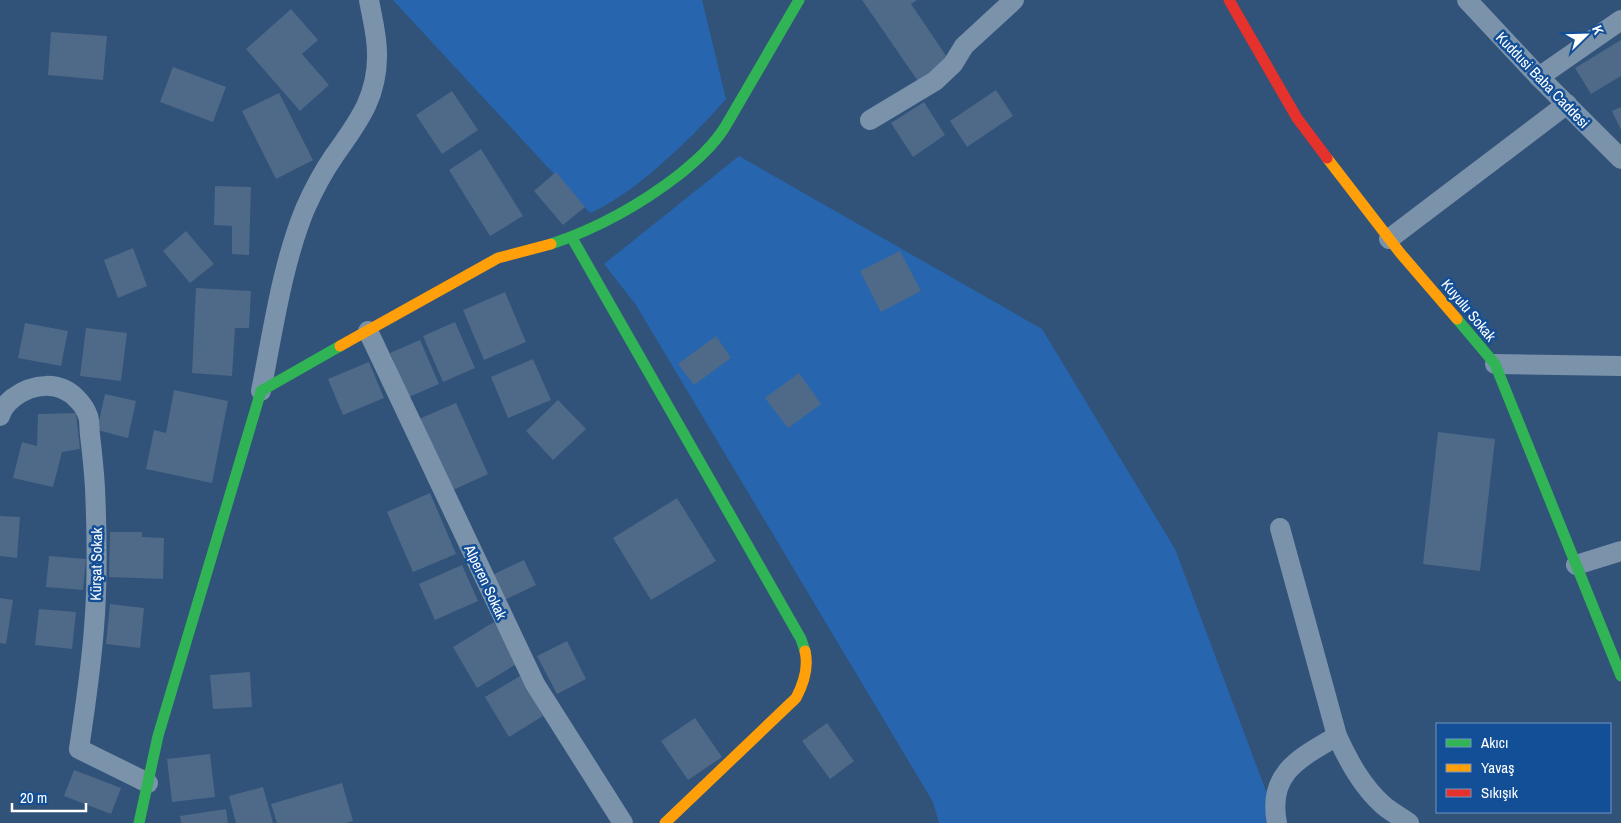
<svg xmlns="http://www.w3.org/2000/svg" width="1621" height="823" font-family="'Archivo Narrow',sans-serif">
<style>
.green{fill:#2766ae}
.building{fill:#4f6988}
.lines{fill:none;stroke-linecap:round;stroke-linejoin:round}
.street{stroke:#7b92ab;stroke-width:20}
.fast{stroke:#30b455;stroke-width:11}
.slow{stroke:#ff9f0a;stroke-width:11}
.jam{stroke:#e5322d;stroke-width:11}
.labels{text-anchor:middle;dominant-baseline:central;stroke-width:5;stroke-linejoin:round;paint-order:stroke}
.street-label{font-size:15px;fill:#fff;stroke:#134f97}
</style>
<rect width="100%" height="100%" fill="#315279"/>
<g class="green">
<path d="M 393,0 L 702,0 L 726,99 C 698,131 669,159 636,185 C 621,196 606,206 590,213 Z"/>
<path d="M 739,156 L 1042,329 L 1175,549 L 1278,823 L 939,823 L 933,802 L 636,305 L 604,264 Z"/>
</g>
<g class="building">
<path d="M 862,0 L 917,0 L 911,4 L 949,60 L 918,81 Z"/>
<path d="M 291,9 L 318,40 L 302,54 L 329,85 L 300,111 L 246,49 Z"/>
<path d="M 51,32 L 107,36 L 103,80 L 48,75 Z"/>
<path d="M 1621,40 L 1621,76 L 1591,94 L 1575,68 Z"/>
<path d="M 173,67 L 226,87 L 213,122 L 160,102 Z"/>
<path d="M 996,90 L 1013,116 L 967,147 L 950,121 Z"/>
<path d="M 452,91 L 478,130 L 442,154 L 416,115 Z"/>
<path d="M 279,93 L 313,160 L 276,179 L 242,111 Z"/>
<path d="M 924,102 L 945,135 L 913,157 L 891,123 Z"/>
<path d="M 1621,107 L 1621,130 L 1612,111 Z"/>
<path d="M 481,149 L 523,216 L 490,236 L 449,170 Z"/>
<path d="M 556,172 L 585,207 L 563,225 L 534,191 Z"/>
<path d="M 215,186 L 251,187 L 249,255 L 232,254 L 232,226 L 214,225 Z"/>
<path d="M 186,231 L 214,264 L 190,283 L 163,251 Z"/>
<path d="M 133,248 L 147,286 L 118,298 L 104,260 Z"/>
<path d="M 900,251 L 921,291 L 881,312 L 860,271 Z"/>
<path d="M 196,288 L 251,291 L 249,328 L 235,328 L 232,376 L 192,373 Z"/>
<path d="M 505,292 L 526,342 L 484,360 L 463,310 Z"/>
<path d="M 455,322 L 475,368 L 443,382 L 423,336 Z"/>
<path d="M 25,323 L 68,331 L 61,366 L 18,358 Z"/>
<path d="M 86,328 L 127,333 L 121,381 L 80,376 Z"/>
<path d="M 716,336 L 731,358 L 694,385 L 678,364 Z"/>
<path d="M 420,340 L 439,384 L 409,397 L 390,353 Z"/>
<path d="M 533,359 L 551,400 L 508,418 L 491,377 Z"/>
<path d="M 369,362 L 384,398 L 343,415 L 328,379 Z"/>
<path d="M 799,373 L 821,404 L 788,428 L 765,398 Z"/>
<path d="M 174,390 L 228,401 L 212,483 L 146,469 L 154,430 L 166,433 Z"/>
<path d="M 105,394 L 136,401 L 128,438 L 97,430 Z"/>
<path d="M 558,400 L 586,429 L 553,460 L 526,431 Z"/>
<path d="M 456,403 L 488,474 L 451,491 L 419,419 Z"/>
<path d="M 76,413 L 80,449 L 62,452 L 53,487 L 13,478 L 22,442 L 37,446 L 38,414 Z"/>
<path d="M 1438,432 L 1495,439 L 1480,571 L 1423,564 Z"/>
<path d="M 430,493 L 456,554 L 413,572 L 387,512 Z"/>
<path d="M 677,498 L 716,561 L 651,600 L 613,538 Z"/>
<path d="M 0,516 L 20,517 L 17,558 L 0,556 Z"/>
<path d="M 110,532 L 142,532 L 142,537 L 164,538 L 163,579 L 109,577 Z"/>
<path d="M 49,556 L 86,559 L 83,590 L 46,587 Z"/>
<path d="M 524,560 L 536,585 L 502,601 L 490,576 Z"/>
<path d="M 462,565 L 478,601 L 435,620 L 419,584 Z"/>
<path d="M 0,598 L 13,600 L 6,644 L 0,643 Z"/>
<path d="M 110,604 L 144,608 L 140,648 L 106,644 Z"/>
<path d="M 39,609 L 76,612 L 72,649 L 35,645 Z"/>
<path d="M 494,622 L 518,663 L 477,688 L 453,647 Z"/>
<path d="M 567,641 L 586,679 L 557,694 L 537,656 Z"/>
<path d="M 250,672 L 252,707 L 213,709 L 210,675 Z"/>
<path d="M 520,676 L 543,716 L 509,737 L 485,697 Z"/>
<path d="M 695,718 L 722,757 L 688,780 L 661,741 Z"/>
<path d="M 827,723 L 854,761 L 830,779 L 802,741 Z"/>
<path d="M 210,754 L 215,797 L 172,802 L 167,759 Z"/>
<path d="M 74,770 L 121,788 L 111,814 L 64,796 Z"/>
<path d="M 342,783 L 353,821 L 346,823 L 277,823 L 271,804 Z"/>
<path d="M 263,787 L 273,823 L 236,823 L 229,796 Z"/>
<path d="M 226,809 L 228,823 L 181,823 L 180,816 Z"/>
</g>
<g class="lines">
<g class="street">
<path d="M 1467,0 L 1539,77 L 1621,159"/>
<path d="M 1539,77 L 1621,20"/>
<path d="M 870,120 L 935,81 L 953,64 L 964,46 L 1014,0"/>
<path d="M 1389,239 L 1567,104"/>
<path d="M 368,331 L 535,684 L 623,823"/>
<path d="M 1495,364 L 1621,366"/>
<path d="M 261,391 C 273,331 282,265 305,209 C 313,191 323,172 334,156 C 358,122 378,97 377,53 C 377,35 372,17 369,0"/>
<path d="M 0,416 C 2,408 7,403 13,398 C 33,383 60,380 78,400 C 82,404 86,410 88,416 C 90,421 89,429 90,435 C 92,452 94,470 95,488 C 97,534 98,581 94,628 C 91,669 85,709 79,749 L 148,783"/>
<path d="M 1280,528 L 1337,736 C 1349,762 1362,786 1383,805 C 1391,812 1401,817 1409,823"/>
<path d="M 1576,565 L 1621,551"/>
<path d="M 1277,823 C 1267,773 1300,758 1337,736"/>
</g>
<g class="fast">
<path d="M 572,238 L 801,639 L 805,651"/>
<path d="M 551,244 C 599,228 640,205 680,174 C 697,160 713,146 725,127 L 799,0"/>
<path d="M 1457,319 L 1495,364 L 1621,676"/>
<path d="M 139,823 L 158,736 L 261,391 L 340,346"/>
</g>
<g class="slow">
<path d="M 1327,158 L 1401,254 L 1457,319"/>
<path d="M 340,346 L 498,258 L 551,244"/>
<path d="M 665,823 L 796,698 C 804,683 809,668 805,651"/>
</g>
<path class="jam" d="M 1229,0 L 1297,118 L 1327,158"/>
</g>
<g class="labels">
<g class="street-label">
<text transform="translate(1543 80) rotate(46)">Kuddusi Baba Caddesi</text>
<text transform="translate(1469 310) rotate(50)">Kuyulu Sokak</text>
<text transform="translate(96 564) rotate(-89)">Kürşat Sokak</text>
<text transform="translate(486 582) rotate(65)">Alperen Sokak</text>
</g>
</g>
<rect x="1436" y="723" width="175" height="90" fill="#134f97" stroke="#7195c1"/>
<rect x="1446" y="739" width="25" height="8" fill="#30b455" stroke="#7195c1"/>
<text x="1481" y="748" font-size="15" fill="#ffffff">Akıcı</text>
<rect x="1446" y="764" width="25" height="8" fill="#ff9f0a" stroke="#7195c1"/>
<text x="1481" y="773" font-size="15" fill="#ffffff">Yavaş</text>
<rect x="1446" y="789" width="25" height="8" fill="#e5322d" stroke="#7195c1"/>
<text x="1481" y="798" font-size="15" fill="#ffffff">Sıkışık</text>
<g transform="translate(1586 35) rotate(67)" stroke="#134f97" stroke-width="4" paint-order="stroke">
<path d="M0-4L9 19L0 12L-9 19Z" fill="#ffffff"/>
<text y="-8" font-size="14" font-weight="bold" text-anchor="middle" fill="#ffffff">K</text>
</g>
<path d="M12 803v8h74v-8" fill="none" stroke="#ffffff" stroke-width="2.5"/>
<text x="20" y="803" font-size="15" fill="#ffffff" stroke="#134f97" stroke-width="4" paint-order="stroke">20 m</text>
</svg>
